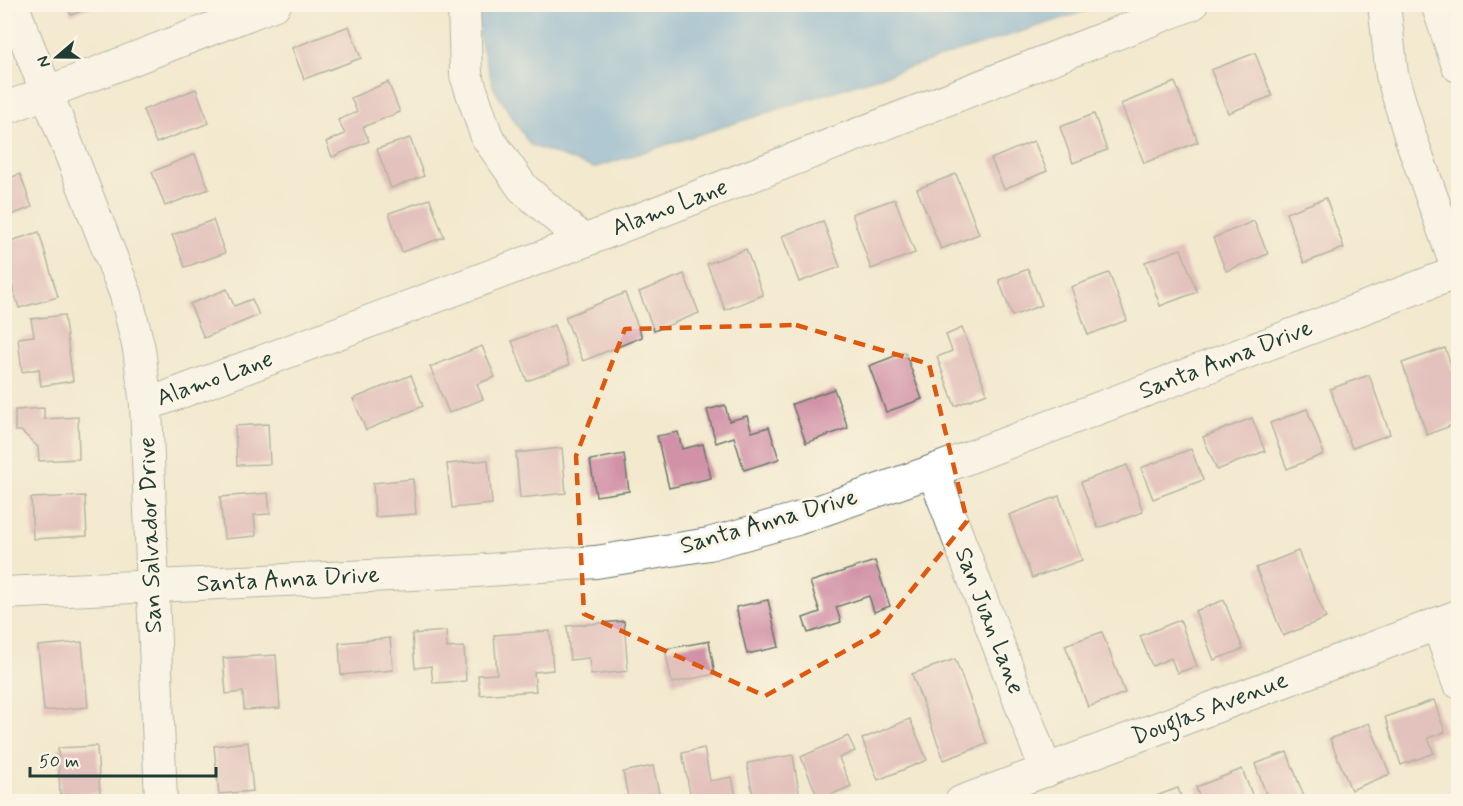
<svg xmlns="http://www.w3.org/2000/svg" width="1463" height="806" font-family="Mynerve,sans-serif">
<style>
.water{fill:#60a0d2;stroke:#406e83;stroke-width:1.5}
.building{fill:#d192a7}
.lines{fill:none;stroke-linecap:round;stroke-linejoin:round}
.minor-casing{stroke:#69796a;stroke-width:34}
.minor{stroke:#fff;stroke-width:32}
.marked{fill:none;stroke:#de580e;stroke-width:4.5;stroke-dasharray:12 8;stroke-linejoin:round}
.labels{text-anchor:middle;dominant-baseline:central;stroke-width:6;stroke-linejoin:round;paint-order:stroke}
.street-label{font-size:24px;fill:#1f3d34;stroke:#fcf5e5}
</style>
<rect width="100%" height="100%" fill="#fcf5e5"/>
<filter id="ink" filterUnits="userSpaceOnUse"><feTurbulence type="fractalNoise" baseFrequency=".0167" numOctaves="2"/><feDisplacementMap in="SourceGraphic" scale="12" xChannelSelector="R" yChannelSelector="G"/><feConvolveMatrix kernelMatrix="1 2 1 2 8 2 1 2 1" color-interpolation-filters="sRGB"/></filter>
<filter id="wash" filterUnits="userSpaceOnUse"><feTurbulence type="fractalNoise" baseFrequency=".008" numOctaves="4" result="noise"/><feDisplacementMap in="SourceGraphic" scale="24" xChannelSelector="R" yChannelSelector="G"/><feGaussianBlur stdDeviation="1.35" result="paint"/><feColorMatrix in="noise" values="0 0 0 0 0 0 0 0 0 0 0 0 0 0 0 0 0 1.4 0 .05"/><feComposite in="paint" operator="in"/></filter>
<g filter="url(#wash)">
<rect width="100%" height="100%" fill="#f3e9cf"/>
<path class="water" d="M 482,4 L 1105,5 L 594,168 L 530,145 L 494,89 L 479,36 L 478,11 Z"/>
<g id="blocks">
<g class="building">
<path d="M 67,4 L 97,4 L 97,5 L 71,15 Z"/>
<path d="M 349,26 L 361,58 L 304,79 L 292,48 Z"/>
<path d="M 1255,53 L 1272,96 L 1228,113 L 1211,70 Z"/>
<path d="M 388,82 L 400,112 L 363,127 L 369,141 L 332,157 L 326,142 L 345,134 L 338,120 L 357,112 L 351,98 Z"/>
<path d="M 1175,82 L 1198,142 L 1144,163 L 1121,104 Z"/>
<path d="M 196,89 L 209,123 L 156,143 L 143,110 Z"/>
<path d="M 1094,114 L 1107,150 L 1073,163 L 1060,127 Z"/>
<path d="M 410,138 L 424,176 L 391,188 L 377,149 Z"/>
<path d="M 1034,141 L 1047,171 L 1004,189 L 991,159 Z"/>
<path d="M 195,154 L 209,189 L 165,206 L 152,172 Z"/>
<path d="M 20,174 L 32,207 L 4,218 L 4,180 Z"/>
<path d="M 956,174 L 979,234 L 941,249 L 917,189 Z"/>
<path d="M 1326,198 L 1344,248 L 1304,263 L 1286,213 Z"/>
<path d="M 430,199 L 444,237 L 402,252 L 389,213 Z"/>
<path d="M 895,199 L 915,253 L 871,269 L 852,214 Z"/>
<path d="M 213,220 L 225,253 L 185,267 L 172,235 Z"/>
<path d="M 823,221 L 840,267 L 799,282 L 782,236 Z"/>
<path d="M 1254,221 L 1268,254 L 1226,271 L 1213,238 Z"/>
<path d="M 39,232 L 58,297 L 19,308 L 4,260 L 4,243 Z"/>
<path d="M 746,249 L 763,295 L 725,310 L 707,264 Z"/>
<path d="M 1181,249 L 1197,292 L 1160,306 L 1145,262 Z"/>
<path d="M 1028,269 L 1042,305 L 1012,316 L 999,280 Z"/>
<path d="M 1109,273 L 1127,320 L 1088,335 L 1071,287 Z"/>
<path d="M 684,274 L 699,313 L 654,331 L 639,292 Z"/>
<path d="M 227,289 L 234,306 L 252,299 L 259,315 L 204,338 L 190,304 Z"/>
<path d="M 625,293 L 642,337 L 583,361 L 565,317 Z"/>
<path d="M 64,315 L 73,381 L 41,386 L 39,369 L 22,372 L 18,338 L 34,336 L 31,319 Z"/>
<path d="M 554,325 L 569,365 L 527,381 L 512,341 Z"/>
<path d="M 962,328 L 987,393 L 955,406 L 937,357 L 952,351 L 946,335 Z"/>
<path d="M 482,346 L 495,377 L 477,384 L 483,399 L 449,413 L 430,367 Z"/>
<path d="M 1445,348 L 1458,385 L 1458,423 L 1427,435 L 1402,363 Z"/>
<path d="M 905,352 L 922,399 L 886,412 L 869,366 Z"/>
<path d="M 411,375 L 423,406 L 366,430 L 353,399 Z"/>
<path d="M 1369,375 L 1390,434 L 1352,448 L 1330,389 Z"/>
<path d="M 834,389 L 848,428 L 806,443 L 792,404 Z"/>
<path d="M 725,405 L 729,421 L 747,416 L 752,432 L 769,427 L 779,459 L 744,470 L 734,437 L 716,443 L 707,410 Z"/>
<path d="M 44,408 L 44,419 L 78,417 L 79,459 L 39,461 L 38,447 L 21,431 L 15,431 L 15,410 Z"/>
<path d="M 1307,409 L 1324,454 L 1287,469 L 1270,423 Z"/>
<path d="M 1252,418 L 1265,451 L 1217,470 L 1203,437 Z"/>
<path d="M 268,424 L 270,464 L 237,465 L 235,426 Z"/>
<path d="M 678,432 L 682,449 L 703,444 L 711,478 L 669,488 L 657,436 Z"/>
<path d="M 562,448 L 566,493 L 520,498 L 516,453 Z"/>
<path d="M 1191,449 L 1203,480 L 1153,499 L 1141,468 Z"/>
<path d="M 624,454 L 629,491 L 596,496 L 590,460 Z"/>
<path d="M 488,460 L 492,504 L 452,508 L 447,464 Z"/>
<path d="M 1127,465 L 1143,512 L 1098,528 L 1081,482 Z"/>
<path d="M 413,479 L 416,514 L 375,517 L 373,483 Z"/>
<path d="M 268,493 L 270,514 L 254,515 L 256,536 L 224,539 L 220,497 Z"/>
<path d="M 85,496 L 87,536 L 33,539 L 31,498 Z"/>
<path d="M 1059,496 L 1082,560 L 1032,578 L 1009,515 Z"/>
<path d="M 1298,551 L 1326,618 L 1283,636 L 1256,568 Z"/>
<path d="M 875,561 L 890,606 L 874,612 L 869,596 L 836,607 L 841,622 L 808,633 L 803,618 L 820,612 L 810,582 Z"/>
<path d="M 768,600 L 779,647 L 747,654 L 736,607 Z"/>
<path d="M 1224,600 L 1243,649 L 1214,660 L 1195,611 Z"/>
<path d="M 1180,620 L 1197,666 L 1177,673 L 1171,658 L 1152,666 L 1140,636 Z"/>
<path d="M 624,621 L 628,671 L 591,675 L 589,658 L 570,660 L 567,626 Z"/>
<path d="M 446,631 L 447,648 L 464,647 L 466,681 L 433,683 L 431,666 L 415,668 L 412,634 Z"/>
<path d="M 550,631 L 553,670 L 534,672 L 536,691 L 480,695 L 478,675 L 497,674 L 494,635 Z"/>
<path d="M 1102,632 L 1125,693 L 1088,707 L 1065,645 Z"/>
<path d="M 390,638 L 393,670 L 341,675 L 339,643 Z"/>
<path d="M 709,641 L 715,674 L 672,683 L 665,649 Z"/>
<path d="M 82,642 L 88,707 L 44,711 L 38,646 Z"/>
<path d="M 276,655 L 280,708 L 244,710 L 243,692 L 226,694 L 223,658 Z"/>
<path d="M 955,659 L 987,744 L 944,760 L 912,674 Z"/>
<path d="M 1434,700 L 1445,732 L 1428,738 L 1434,753 L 1401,765 L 1385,717 Z"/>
<path d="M 910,719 L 927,760 L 878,780 L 862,739 Z"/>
<path d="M 1369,723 L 1390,774 L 1351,790 L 1330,739 Z"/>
<path d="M 848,736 L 855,751 L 839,758 L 851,786 L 819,800 L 801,757 Z"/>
<path d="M 248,742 L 253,791 L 219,794 L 214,746 Z"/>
<path d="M 97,746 L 100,793 L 60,795 L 58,748 Z"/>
<path d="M 704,748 L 710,781 L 732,777 L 737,802 L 692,802 L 682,753 Z"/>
<path d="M 1287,752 L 1306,802 L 1269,802 L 1255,764 Z"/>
<path d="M 793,755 L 800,798 L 780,802 L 754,802 L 747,763 Z"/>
<path d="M 653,766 L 661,802 L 629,802 L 623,772 Z"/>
<path d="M 1242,769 L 1255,802 L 1201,802 L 1196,787 Z"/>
<path d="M 1178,788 L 1183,802 L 1142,802 L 1142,801 Z"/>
</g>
</g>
</g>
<g filter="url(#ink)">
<use href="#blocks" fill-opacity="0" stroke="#69796a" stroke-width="1.5"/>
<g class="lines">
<g class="minor-casing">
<g id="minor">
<path d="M 12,4 L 126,295 L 139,349 L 146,405 L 161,802"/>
<path d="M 464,4 L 466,75 L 487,137 L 523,188 L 584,241"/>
<path d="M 1384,4 L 1392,75 L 1410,136 L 1458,271"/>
<path d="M 1437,4 L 1458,66"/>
<path d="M 4,109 L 275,4"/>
<path d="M 146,405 L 584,241 L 1192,4"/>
<path d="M 933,471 L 1046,771"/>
<path d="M 4,593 L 475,571 L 596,562 L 709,544 L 797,519 L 933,471 L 1458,272"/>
<path d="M 1438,624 L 1458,682"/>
<path d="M 961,802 L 1458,616"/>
</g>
</g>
<use href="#minor" class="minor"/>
</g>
</g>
<path d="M0 0H1463V806H0ZM 796,325 L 929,364 L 967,521 L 877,633 L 765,696 L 584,614 L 576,456 L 625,329 Z" fill="#f3e9cf" fill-opacity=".55" fill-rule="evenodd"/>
<path class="marked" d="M 796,325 L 929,364 L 967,521 L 877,633 L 765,696 L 584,614 L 576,456 L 625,329 Z"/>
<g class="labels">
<g class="street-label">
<text transform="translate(670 208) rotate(-21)">Alamo Lane</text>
<text transform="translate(1226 360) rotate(-21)">Santa Anna Drive</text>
<text transform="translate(215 379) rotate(-20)">Alamo Lane</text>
<text transform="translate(769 522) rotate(-16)">Santa Anna Drive</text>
<text transform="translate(151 535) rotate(-92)">San Salvador Drive</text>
<text transform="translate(288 580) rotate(-3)">Santa Anna Drive</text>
<text transform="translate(989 621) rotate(69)">San Juan Lane</text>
<text transform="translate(1210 709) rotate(-21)">Douglas Avenue</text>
</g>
</g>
<rect width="1463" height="806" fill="none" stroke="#fcf5e5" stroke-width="24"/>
<g transform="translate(57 57) rotate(250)" stroke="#fcf5e5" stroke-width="4.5" paint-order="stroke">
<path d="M0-4.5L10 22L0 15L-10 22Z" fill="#1f3d34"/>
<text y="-9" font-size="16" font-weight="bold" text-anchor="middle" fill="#1f3d34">N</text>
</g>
<path d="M30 767v9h186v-9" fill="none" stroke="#1f3d34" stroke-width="3"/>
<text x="39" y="767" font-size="18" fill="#1f3d34" stroke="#fcf5e5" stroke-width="4.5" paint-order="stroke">50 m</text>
</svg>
